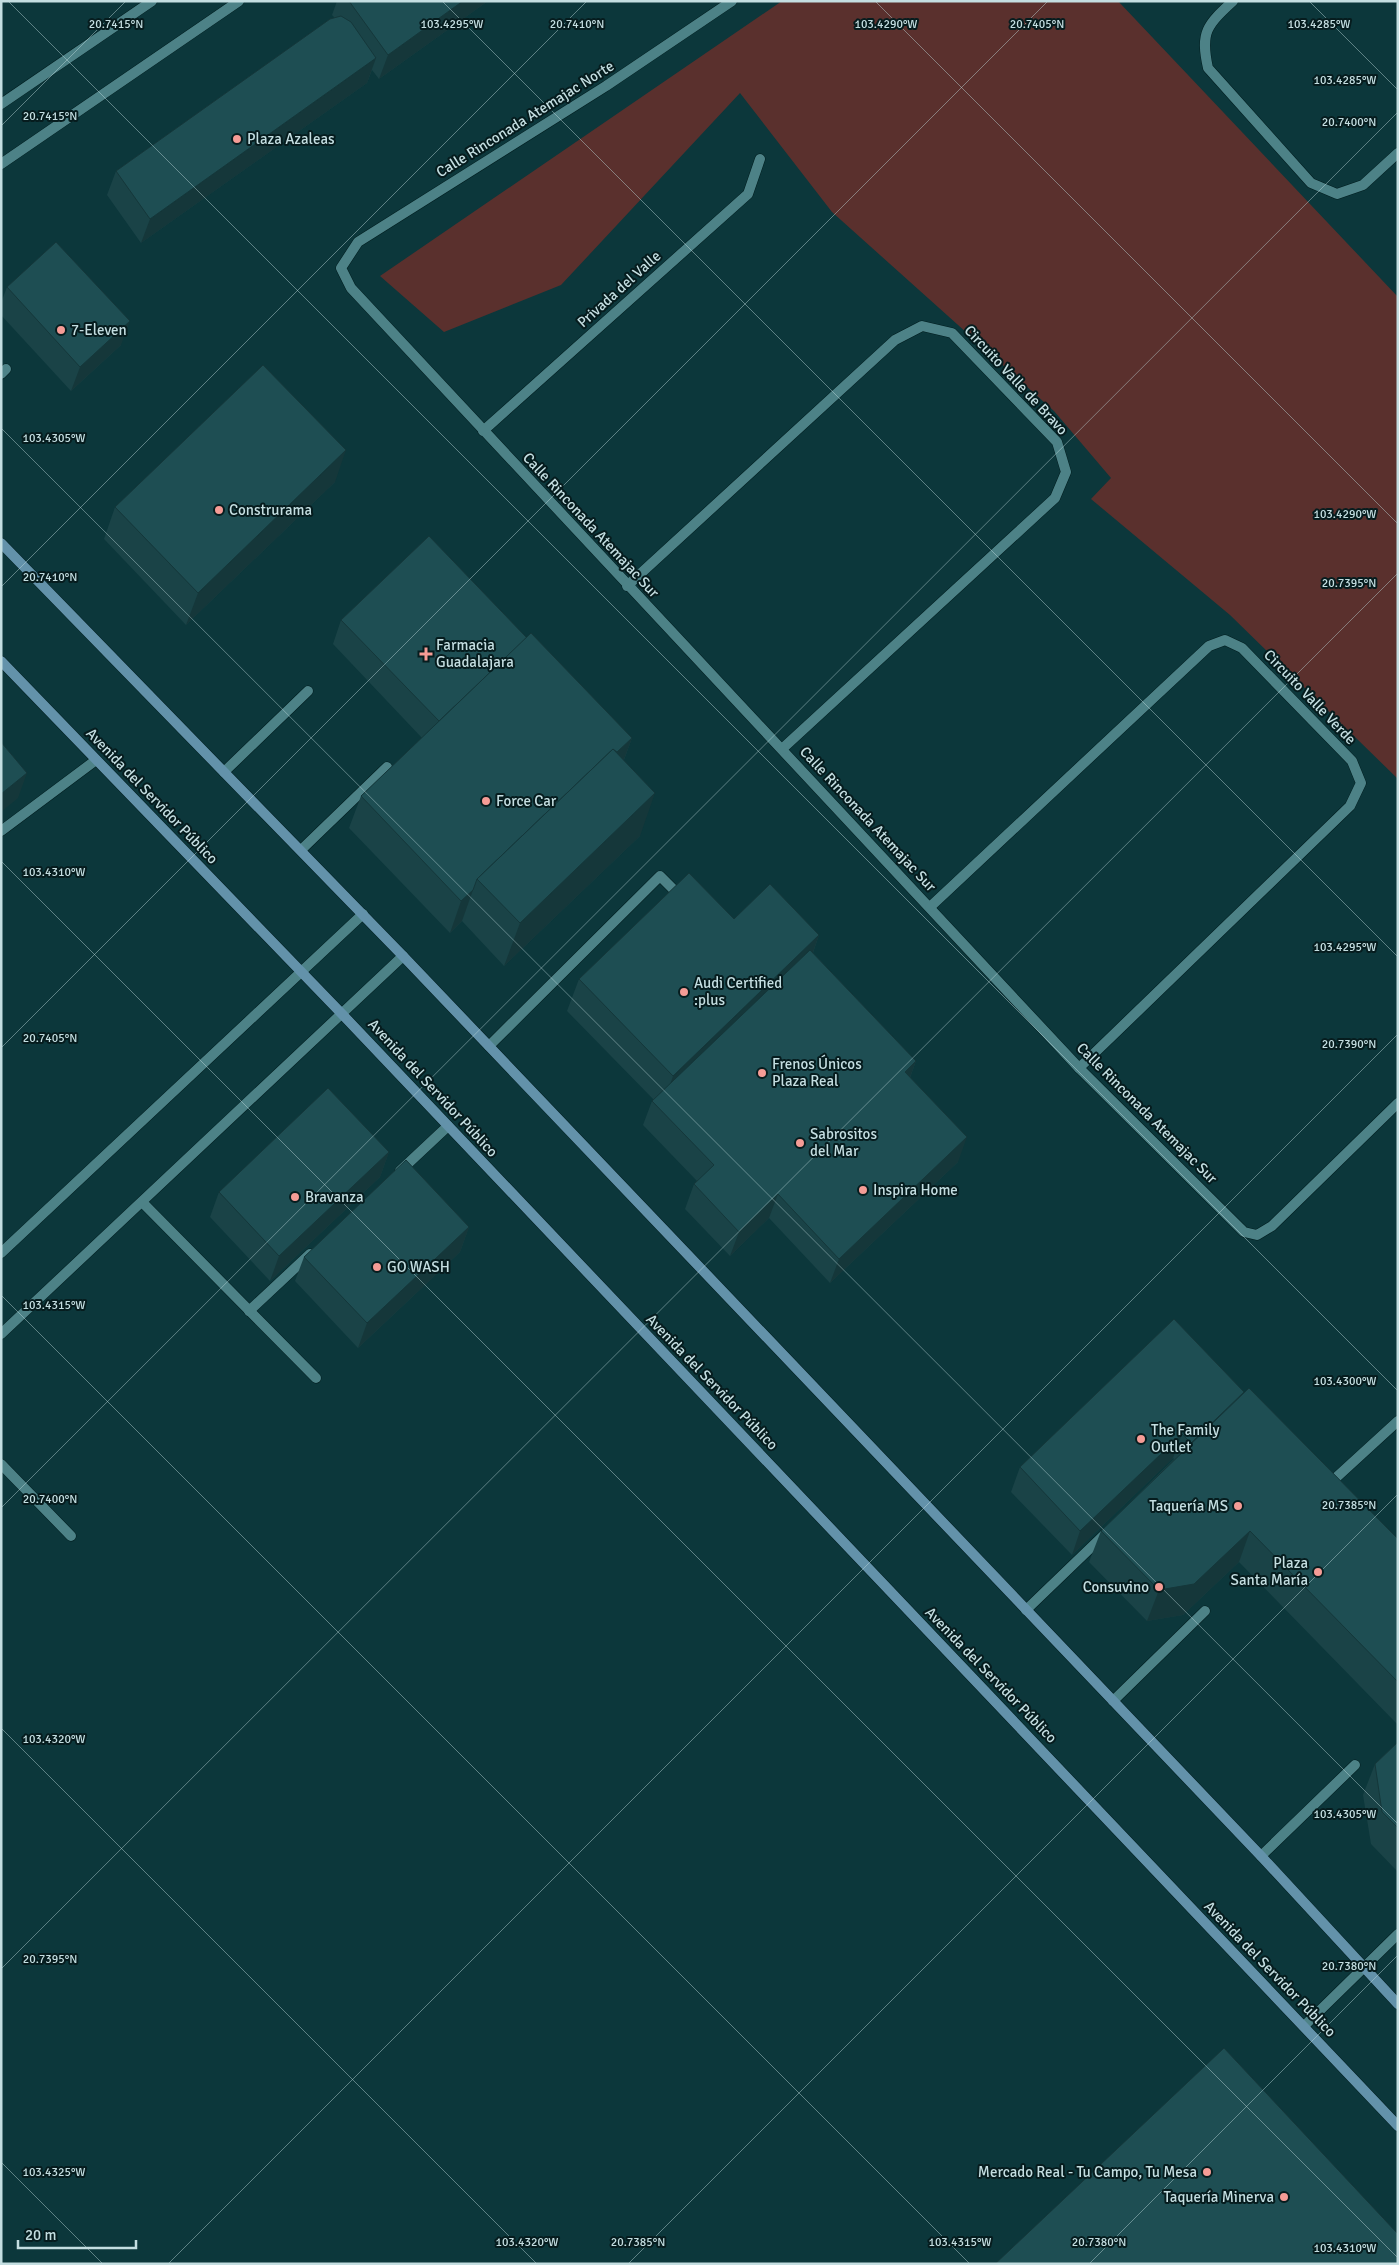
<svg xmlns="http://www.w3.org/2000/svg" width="1399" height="2265" font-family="Signika,sans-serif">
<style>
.green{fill:#5a302d}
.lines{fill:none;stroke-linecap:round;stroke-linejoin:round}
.lane-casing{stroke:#011d1f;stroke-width:11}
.street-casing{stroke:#011d1f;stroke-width:11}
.secondary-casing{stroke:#011d1f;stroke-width:11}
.lane{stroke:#4d8287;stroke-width:10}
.street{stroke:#4d8287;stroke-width:10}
.secondary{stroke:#6392aa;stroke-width:10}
.wall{fill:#1a4347}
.shaded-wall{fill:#15373a}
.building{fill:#1e4e53;stroke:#15373a}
.ticks{fill:none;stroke:#c4dee1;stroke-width:1;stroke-opacity:0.45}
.poi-dot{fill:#f59c96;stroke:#061c1e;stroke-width:2}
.labels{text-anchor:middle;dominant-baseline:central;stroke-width:4;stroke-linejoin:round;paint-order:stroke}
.street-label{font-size:15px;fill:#c4dee1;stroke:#061c1e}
.poi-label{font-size:15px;fill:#c4dee1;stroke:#061c1e;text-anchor:start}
.ticks-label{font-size:12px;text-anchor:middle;fill:#c4dee1;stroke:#061c1e;stroke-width:4;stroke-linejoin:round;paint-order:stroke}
</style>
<rect width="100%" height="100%" fill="#0c373b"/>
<path class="green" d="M 782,1 L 1118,1 L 1398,297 L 1398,779 L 1230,615 L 1091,499 L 1111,478 L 1054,411 L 832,212 L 740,93 L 561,285 L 444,332 L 380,276 Z"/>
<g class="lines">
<g class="lane-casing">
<g id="lane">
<path d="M 1,374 L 6,369"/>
<path d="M 224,772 L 308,691"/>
<path d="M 1,831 L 96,760"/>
<path d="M 301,850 L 387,767"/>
<path d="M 489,1046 L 660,876 L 682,898"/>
<path d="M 400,1171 L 448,1126"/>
<path d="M 142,1202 L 316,1378"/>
<path d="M 249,1311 L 310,1254"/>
<path d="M 1,1464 L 71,1536"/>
<path d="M 1026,1610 L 1105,1534"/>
<path d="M 1113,1701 L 1205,1611"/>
<path d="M 1261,1856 L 1355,1765"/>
</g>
</g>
<g class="street-casing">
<g id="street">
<path d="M 732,1 L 606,86 L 358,242 L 341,268 L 351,288 L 1079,1068 L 1244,1232 L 1257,1235 L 1272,1226 L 1398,1103"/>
<path d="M 1233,1 C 1207,25 1200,32 1208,68 L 1311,183 L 1337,194 L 1363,185 L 1398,153"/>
<path d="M 1,104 L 152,1"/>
<path d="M 1,164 L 239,1"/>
<path d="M 483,431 L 748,194 L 760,159"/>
<path d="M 627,586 L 895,340 L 922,326 L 952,333 L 1057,442 L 1066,472 L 1055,498 L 782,749"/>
<path d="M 930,907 L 1209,646 L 1225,640 L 1242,648 L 1352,761 L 1361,783 L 1350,806 L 1079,1068"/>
<path d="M 1,1253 L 363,914"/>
<path d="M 1,1334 L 403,956"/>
<path d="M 1328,1485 L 1398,1421"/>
<path d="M 1304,2026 L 1398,1934"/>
</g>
</g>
<g class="secondary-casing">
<g id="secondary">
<path d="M 1,543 L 403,956 L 1261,1856 L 1398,2004"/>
<path d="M 1,661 L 342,1014 L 1398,2126"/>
</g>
</g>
<use href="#lane" class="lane"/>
<use href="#street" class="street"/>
<use href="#secondary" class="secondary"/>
</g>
<g class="wall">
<path d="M 337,1 L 488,1 L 379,79 L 372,70 L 367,83 L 141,243 L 107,195 L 116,171 L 335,18 L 332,15 Z"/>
<path d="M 7,287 L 121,345 L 71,391 L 1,315 L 1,303 Z"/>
<path d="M 335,482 L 186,625 L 104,539 L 115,507 Z"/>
<path d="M 341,620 L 527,638 L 632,738 L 624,760 L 640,836 L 504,966 L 462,921 L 450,933 L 349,828 L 361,796 L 422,738 L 333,644 Z"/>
<path d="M 734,919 L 819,935 L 813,953 L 916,1061 L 910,1078 L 958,1162 L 830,1283 L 769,1218 L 730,1256 L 685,1209 L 694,1184 L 697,1181 L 643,1125 L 652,1101 L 654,1100 L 567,1011 L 579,979 Z"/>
<path d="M 389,1152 L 380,1177 L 270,1281 L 210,1217 L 219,1192 Z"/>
<path d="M 469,1227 L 460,1252 L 358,1348 L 295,1281 L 304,1257 Z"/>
<path d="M 1244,1392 L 1398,1539 L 1398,1725 L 1239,1562 L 1183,1615 L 1147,1621 L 1089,1562 L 1101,1531 L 1174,1459 L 1173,1458 L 1072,1555 L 1011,1492 L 1020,1467 Z"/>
<path d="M 1398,1742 L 1398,1872 L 1371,1844 L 1363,1795 L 1375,1764 Z"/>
</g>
<g class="shaded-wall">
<path d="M 463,1 L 488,1 L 379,79 L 388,55 Z"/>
<path d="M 376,58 L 367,83 L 141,243 L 150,219 Z"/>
<path d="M 130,321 L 121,345 L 71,391 L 80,367 Z"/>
<path d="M 346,450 L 335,482 L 186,625 L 198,593 Z"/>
<path d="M 632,738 L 620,770 L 481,883 Z"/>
<path d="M 27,773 L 18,798 L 1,812 L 1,794 Z"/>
<path d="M 655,793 L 640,836 L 504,966 L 520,923 Z"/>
<path d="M 473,890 L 462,921 L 450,933 L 461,901 Z"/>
<path d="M 819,935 L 808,966 L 662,1108 L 673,1076 Z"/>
<path d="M 916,1061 L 907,1085 L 905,1072 Z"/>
<path d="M 967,1137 L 958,1162 L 830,1283 L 839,1259 Z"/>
<path d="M 389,1152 L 380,1177 L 270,1281 L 279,1256 Z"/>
<path d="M 778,1194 L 769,1218 L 730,1256 L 739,1232 Z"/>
<path d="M 469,1227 L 460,1252 L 358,1348 L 367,1323 Z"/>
<path d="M 1182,1434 L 1173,1458 L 1072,1555 L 1080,1531 Z"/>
<path d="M 1250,1531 L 1239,1562 L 1183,1615 L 1147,1621 L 1159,1590 Z"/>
</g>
<g class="building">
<path d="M 349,1 L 463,1 L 388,55 Z"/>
<path d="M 341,16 L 351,22 L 376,58 L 150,219 L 116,171 L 330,19 Z"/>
<path d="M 56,242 L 130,321 L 80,367 L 7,287 Z"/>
<path d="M 263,365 L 346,450 L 198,593 L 115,507 Z"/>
<path d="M 429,536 L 527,638 L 439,721 L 341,620 Z"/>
<path d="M 531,633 L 632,738 L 617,752 L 613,749 L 477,879 L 473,890 L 461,901 L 361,796 Z"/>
<path d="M 1,742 L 27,773 L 1,794 Z"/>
<path d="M 613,749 L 655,793 L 520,923 L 477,879 Z"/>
<path d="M 689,873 L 734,919 L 770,884 L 819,935 L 673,1076 L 579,979 Z"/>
<path d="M 810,950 L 916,1061 L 905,1072 L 967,1137 L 839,1259 L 778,1194 L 739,1232 L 694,1184 L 714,1165 L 652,1101 Z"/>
<path d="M 328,1088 L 389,1152 L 279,1256 L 219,1192 Z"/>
<path d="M 406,1160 L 469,1227 L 367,1323 L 304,1257 Z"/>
<path d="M 1174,1319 L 1244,1392 L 1191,1443 L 1182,1434 L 1080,1531 L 1020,1467 Z"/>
<path d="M 1249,1388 L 1398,1539 L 1398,1682 L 1250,1531 L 1194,1584 L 1159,1590 L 1101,1531 Z"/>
<path d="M 1398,1742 L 1398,1828 L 1382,1812 L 1375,1764 Z"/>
<path d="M 1224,2048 L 1398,2234 L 1398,2264 L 995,2264 Z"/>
</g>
<path class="ticks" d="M 8,1 L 1398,1391M 442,1 L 1398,957M 875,1 L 1398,524M 1309,1 L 1398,90M 1,126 L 126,1M 1,428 L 1398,1824M 1,587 L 587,1M 1,861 L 1398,2258M 1,1048 L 1048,1M 1,1295 L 970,2264M 1,1508 L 1398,112M 1,1728 L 537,2264M 1,1969 L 1398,573M 1,2162 L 103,2264M 168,2264 L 1398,1034M 628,2264 L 1398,1494M 1089,2264 L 1398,1955"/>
<g class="poi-dot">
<circle cx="237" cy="139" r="5"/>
<circle cx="61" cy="330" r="5"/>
<circle cx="219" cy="510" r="5"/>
<path d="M423.5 646.5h5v5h5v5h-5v5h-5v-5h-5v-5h5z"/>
<circle cx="486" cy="801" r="5"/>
<circle cx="684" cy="992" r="5"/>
<circle cx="762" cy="1073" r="5"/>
<circle cx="800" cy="1143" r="5"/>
<circle cx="863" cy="1190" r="5"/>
<circle cx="295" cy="1197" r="5"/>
<circle cx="377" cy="1267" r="5"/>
<circle cx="1141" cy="1439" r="5"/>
<circle cx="1238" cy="1506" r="5"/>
<circle cx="1318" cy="1572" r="5"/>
<circle cx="1159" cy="1587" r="5"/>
<circle cx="1207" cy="2172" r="5"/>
<circle cx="1284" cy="2197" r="5"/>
</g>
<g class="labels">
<g class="street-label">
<text transform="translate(525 119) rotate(-32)">Calle Rinconada Atemajac Norte</text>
<text transform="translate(619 289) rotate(-42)">Privada del Valle</text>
<text transform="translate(1016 380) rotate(47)">Circuito Valle de Bravo</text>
<text transform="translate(591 525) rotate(47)">Calle Rinconada Atemajac Sur</text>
<text transform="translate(1310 697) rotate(46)">Circuito Valle Verde</text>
<text transform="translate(152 796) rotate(46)">Avenida del Servidor Público</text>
<text transform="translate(868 819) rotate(47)">Calle Rinconada Atemajac Sur</text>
<text transform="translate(433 1088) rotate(47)">Avenida del Servidor Público</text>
<text transform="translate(1147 1113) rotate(45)">Calle Rinconada Atemajac Sur</text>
<text transform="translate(712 1382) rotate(46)">Avenida del Servidor Público</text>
<text transform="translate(991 1675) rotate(46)">Avenida del Servidor Público</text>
<text transform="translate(1270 1969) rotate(46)">Avenida del Servidor Público</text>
</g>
<g class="poi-label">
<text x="247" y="139">Plaza Azaleas</text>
<text x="71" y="330">7-Eleven</text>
<text x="229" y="510">Construrama</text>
<text x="436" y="645">Farmacia<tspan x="436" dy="17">Guadalajara</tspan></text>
<text x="496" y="801">Force Car</text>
<text x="694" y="983">Audi Certified<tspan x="694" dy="17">:plus</tspan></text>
<text x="772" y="1064">Frenos Únicos<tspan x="772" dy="17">Plaza Real</tspan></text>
<text x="810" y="1134">Sabrositos<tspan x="810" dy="17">del Mar</tspan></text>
<text x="873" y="1190">Inspira Home</text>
<text x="305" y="1197">Bravanza</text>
<text x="387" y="1267">GO WASH</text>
<text x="1151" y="1430">The Family<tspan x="1151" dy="17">Outlet</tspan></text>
<text x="1228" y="1506" text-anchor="end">Taquería MS</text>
<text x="1308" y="1563" text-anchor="end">Plaza<tspan x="1308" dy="17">Santa María</tspan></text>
<text x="1149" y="1587" text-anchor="end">Consuvino</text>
<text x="1197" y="2172" text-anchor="end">Mercado Real - Tu Campo, Tu Mesa</text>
<text x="1274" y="2197" text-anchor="end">Taquería Minerva</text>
</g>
</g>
<g class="ticks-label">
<text x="452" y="28">103.4295°W</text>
<text x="886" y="28">103.4290°W</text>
<text x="1037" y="28">20.7405°N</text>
<text x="1319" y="28">103.4285°W</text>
<text x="116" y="28">20.7415°N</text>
<text x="577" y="28">20.7410°N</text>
<text x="1345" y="84">103.4285°W</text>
<text x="50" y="120">20.7415°N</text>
<text x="1349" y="126">20.7400°N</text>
<text x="54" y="442">103.4305°W</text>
<text x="1345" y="518">103.4290°W</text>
<text x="50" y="581">20.7410°N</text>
<text x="1349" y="587">20.7395°N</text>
<text x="54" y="876">103.4310°W</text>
<text x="1345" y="951">103.4295°W</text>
<text x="50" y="1042">20.7405°N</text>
<text x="1349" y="1048">20.7390°N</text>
<text x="54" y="1309">103.4315°W</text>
<text x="1345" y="1385">103.4300°W</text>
<text x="50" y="1503">20.7400°N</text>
<text x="1349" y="1509">20.7385°N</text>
<text x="54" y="1743">103.4320°W</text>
<text x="1345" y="1818">103.4305°W</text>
<text x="50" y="1963">20.7395°N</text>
<text x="1349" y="1970">20.7380°N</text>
<text x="54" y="2176">103.4325°W</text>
<text x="527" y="2246">103.4320°W</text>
<text x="638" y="2246">20.7385°N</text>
<text x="960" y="2246">103.4315°W</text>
<text x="1099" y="2246">20.7380°N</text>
<text x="1345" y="2252">103.4310°W</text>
</g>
<rect width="1399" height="2265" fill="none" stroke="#c4dee1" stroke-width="5"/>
<path d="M18 2240v8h118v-8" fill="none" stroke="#c4dee1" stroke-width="2.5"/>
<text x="25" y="2240" font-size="15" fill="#c4dee1" stroke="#061c1e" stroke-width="4" paint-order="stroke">20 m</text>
</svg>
